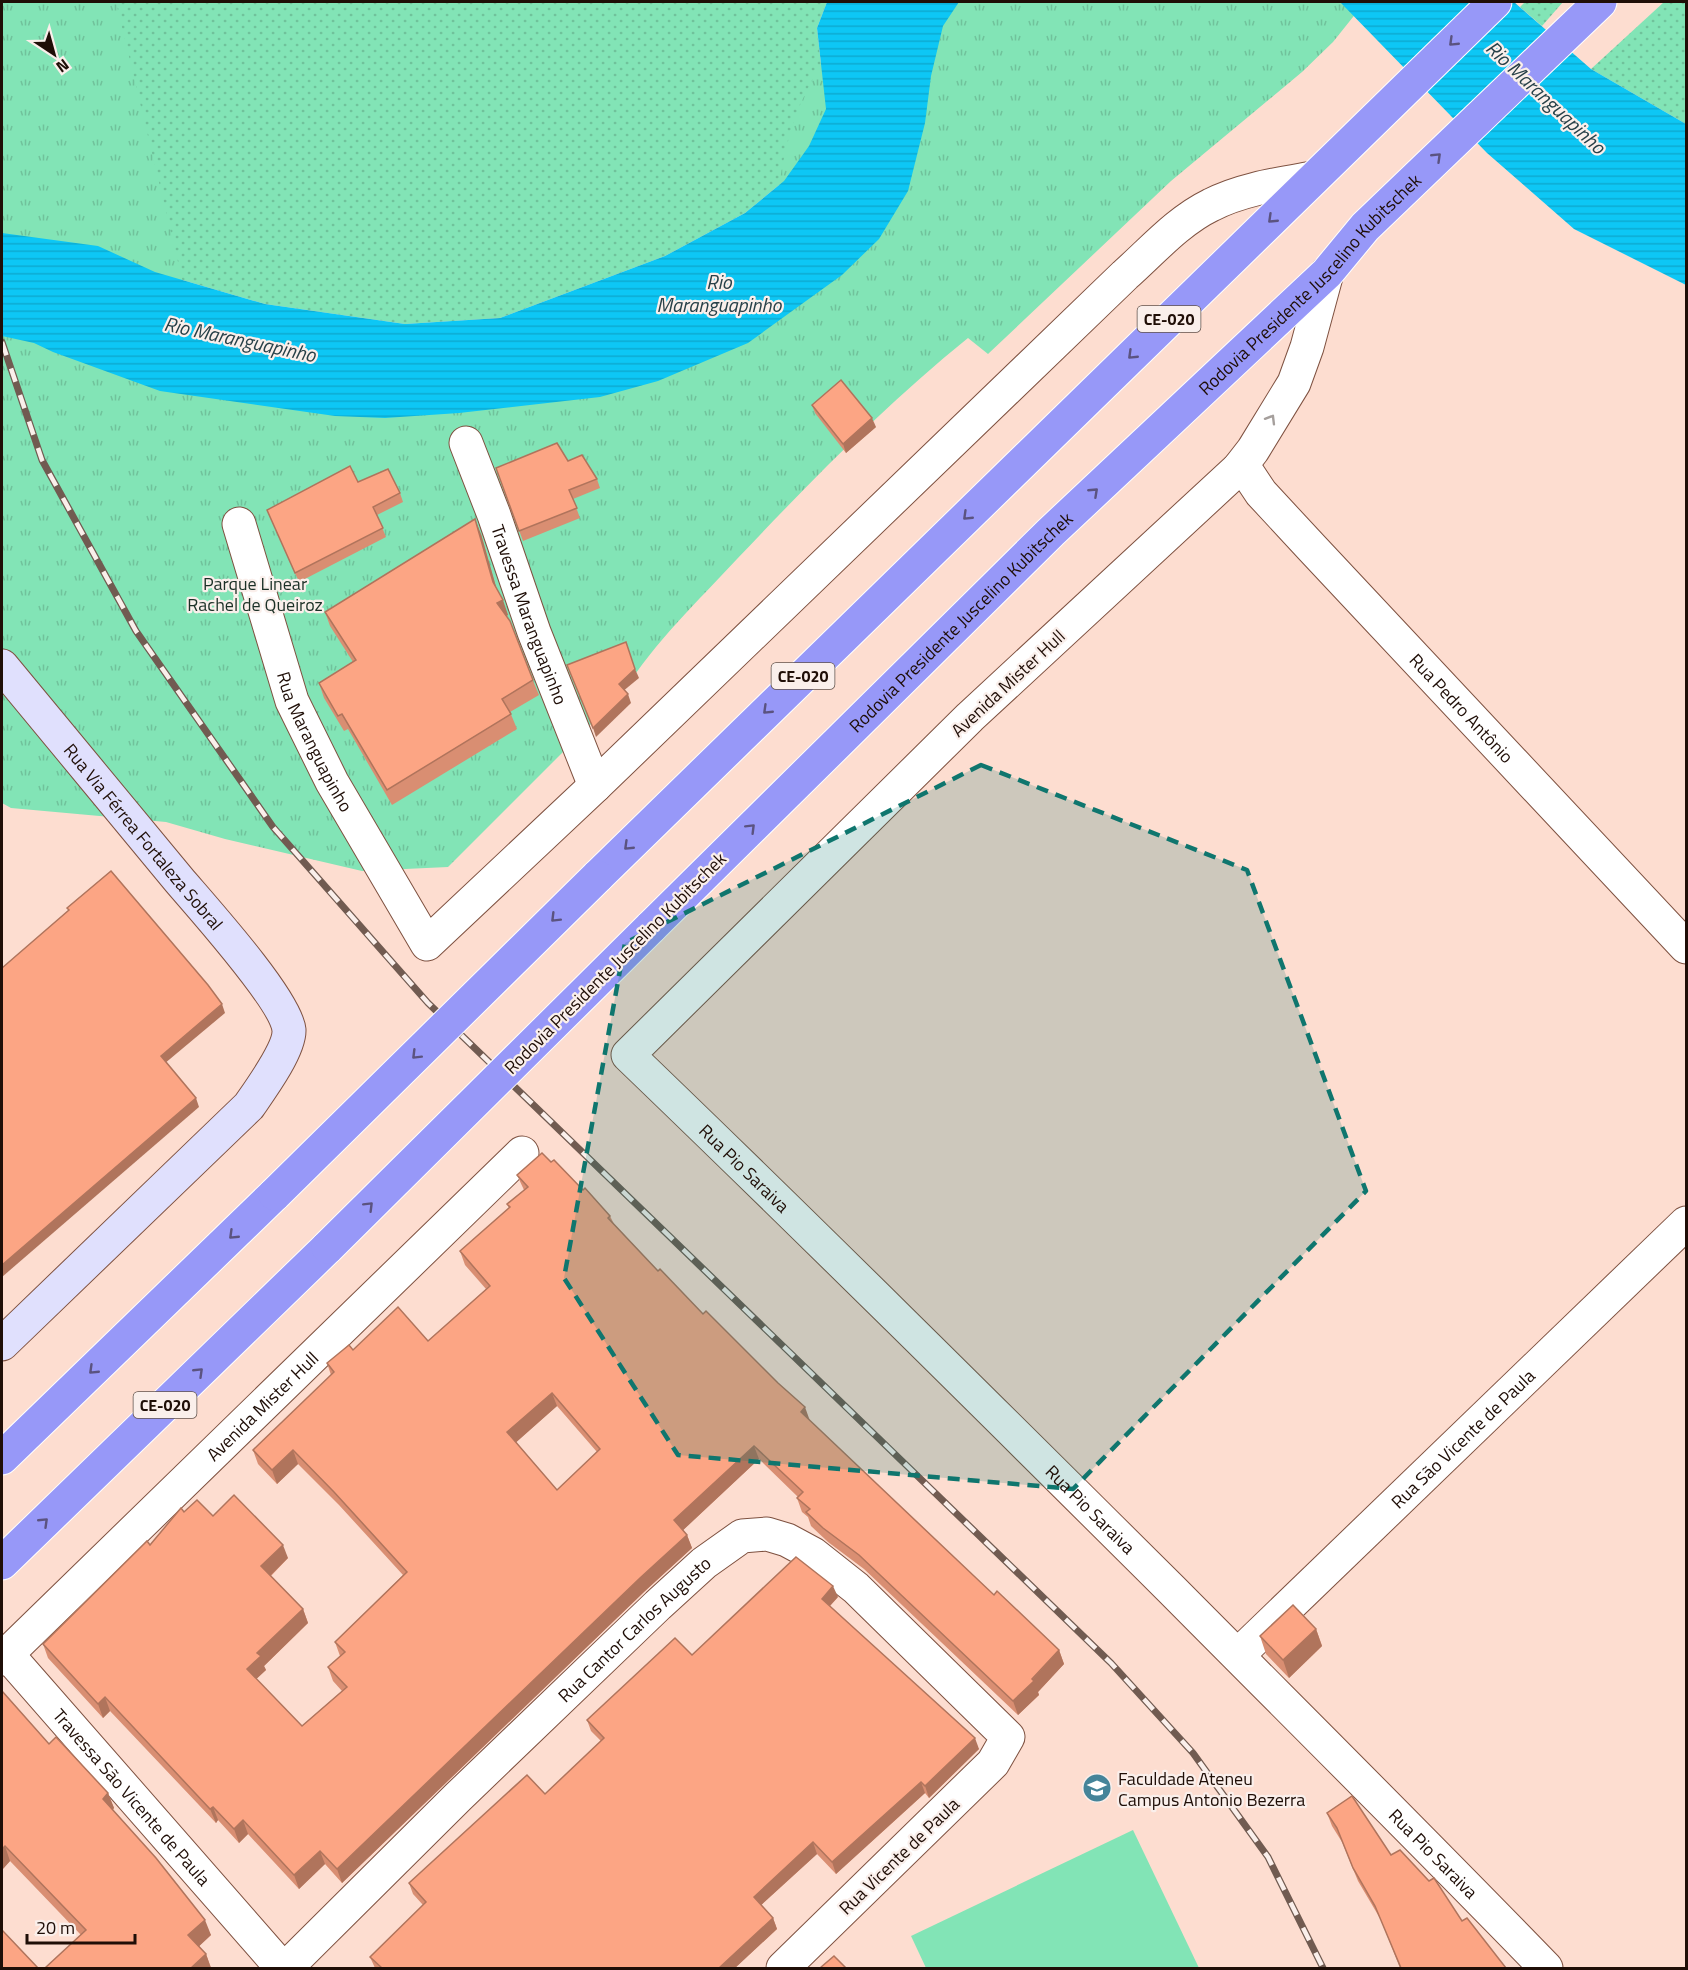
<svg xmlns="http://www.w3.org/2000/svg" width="1688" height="1970" font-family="'Titillium Web',sans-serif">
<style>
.grass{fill:url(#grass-dots)}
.park{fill:url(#park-tufts)}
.garden{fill:#82e4b6}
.water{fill:url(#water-rules)}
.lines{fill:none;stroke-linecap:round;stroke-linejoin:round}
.street-casing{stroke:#7e5140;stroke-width:35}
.secondary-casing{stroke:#7e5140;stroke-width:35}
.highway-casing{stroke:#fff;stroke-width:35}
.street{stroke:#fff;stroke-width:33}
.secondary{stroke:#e0e0fd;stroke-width:33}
.highway{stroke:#9798f8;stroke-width:33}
.rail-casing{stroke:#715b51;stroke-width:7}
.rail{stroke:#faefeb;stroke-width:4.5;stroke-dasharray:14;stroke-linecap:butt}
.highway-bridge-casing{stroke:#fff;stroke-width:35;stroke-linecap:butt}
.highway-bridge{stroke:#9798f8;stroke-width:33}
.wall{fill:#d98e72;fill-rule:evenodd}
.shaded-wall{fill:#b0745c}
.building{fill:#fca584;stroke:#b0745c;stroke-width:1.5;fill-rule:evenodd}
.oneway{stroke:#5b5380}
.oneway2{stroke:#a59f9c}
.marked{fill:#0f766e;fill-opacity:0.2;stroke:#0f766e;stroke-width:4.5;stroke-dasharray:12 8;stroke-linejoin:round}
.labels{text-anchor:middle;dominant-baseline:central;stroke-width:4.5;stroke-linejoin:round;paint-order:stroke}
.shield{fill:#faefeb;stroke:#61524b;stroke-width:1.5}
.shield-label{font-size:16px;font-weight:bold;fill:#1f0e07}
.street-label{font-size:18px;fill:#1f0e07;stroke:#faefeb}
.park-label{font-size:18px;fill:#1b3026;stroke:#faefeb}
.poi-label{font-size:18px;fill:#1f0e07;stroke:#faefeb;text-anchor:start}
.water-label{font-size:20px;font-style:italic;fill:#284149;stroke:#faefeb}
</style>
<defs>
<pattern id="grass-dots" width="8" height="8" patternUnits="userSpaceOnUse" patternTransform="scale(1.5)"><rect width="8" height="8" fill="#82e4b6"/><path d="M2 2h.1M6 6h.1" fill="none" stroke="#70c29b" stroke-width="1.8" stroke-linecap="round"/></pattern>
<pattern id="park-tufts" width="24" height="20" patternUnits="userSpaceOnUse" patternTransform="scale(1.5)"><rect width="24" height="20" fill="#82e4b6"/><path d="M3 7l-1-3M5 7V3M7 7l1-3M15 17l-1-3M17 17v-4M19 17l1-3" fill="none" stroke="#70c29b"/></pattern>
<pattern id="water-rules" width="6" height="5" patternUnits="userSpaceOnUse" patternTransform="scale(1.5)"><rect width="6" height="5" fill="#0dc7f5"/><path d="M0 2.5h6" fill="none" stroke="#0caad1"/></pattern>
</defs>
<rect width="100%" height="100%" fill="#fdddd0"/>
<g class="grass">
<path d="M 2,2 L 827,2 L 817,28 L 826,109 L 784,181 L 745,213 L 665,256 L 500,318 L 405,324 L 265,304 L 155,272 Z"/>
<path d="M 1525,2 L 1563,2 L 1542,26 L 1520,7 Z"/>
<path d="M 1664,2 L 1686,2 L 1686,124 L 1591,69 Z"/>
</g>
<path class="park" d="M 2,2 L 116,2 L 194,329 L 379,376 L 773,225 C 779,184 784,143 800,105 C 817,66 842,34 868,2 L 1365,2 L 1333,42 L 1302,72 L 1171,181 L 988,354 L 968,338 C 885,405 810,482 737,559 C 697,602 655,642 624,691 L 448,867 L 362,871 L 225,839 L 166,822 L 11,808 L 2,803 Z"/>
<path class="garden" d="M 1133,1830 L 1199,1968 L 926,1968 L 911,1936 Z"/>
<g class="water">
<path d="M 827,2 L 959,2 L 943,26 L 931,76 L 925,123 L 908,191 L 879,239 L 842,275 L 748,343 L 658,381 L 600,397 L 459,413 L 385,418 L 335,416 L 160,391 L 53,352 L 34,343 L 2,336 L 2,233 L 98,246 L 155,272 L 265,304 L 405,324 L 500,318 L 665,256 L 745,213 L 784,181 L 809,146 L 826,109 L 817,28 Z"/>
<path d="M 1340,2 L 1514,2 L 1591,69 L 1686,124 L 1686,285 L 1574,229 L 1487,153 Z"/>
</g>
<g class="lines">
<g class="street-casing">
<g id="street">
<path id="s1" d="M 1327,273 L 1307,347 L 1294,383 L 1253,450 L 1239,468 L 970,717 L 628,1055 C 811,1231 991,1410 1171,1589 C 1296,1715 1422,1840 1546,1968"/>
<path id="s2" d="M 466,443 L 494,515 L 534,632 L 595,786"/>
<path id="s3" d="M 1239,468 L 1249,475 L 1261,493 L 1312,548 L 1686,947"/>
<path id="s4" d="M 239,524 L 292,701 L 332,782 L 427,944 L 595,786 L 1125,275 C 1152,251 1178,221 1211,205 C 1242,189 1279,184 1313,178"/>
<path id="s5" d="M 7,1654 L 282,1968"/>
<path id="s6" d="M 1238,1655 L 1686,1223"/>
<path id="s7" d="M 2,1659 L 522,1153"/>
<path id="s8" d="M 286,1968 L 458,1797 L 658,1605 L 704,1563 L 742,1536 L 767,1534 L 787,1540 L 813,1554 L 856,1588 L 1008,1737 L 993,1763 L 783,1968"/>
</g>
</g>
<g class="secondary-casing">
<g id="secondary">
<path id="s9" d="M 2,666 C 61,737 120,809 179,880 C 202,907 286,1000 289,1030 C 290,1049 260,1090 249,1106 L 2,1344"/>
</g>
</g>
<g class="highway-casing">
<g id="highway">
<path d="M 597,877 L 1495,2"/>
<path id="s10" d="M 650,928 L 1051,532 L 1327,273 L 1365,227 L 1600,2"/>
<path d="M 2,1458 L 275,1194"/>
<path d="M 2,1563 L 328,1247"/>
</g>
</g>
<use href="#street" class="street"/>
<use href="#secondary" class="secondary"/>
<use href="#highway" class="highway"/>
<g class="rail-casing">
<path id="rail" d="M 2,342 L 42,460 L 136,631 L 273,827 L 428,1003 L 1111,1663 L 1193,1753 L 1268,1857 L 1323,1968"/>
</g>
<use href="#rail" class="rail"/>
<g class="highway-bridge-casing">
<g id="highway-bridge">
<path d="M 275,1194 L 597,877"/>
<path d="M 328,1247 L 650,928"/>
</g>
</g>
<use href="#highway-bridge" class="highway-bridge"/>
</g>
<g class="wall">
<path d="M 812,405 L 876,427 L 846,453 L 815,413 Z"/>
<path d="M 568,461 L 597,479 L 600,488 L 573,499 L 580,518 L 523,541 L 496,468 Z"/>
<path d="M 358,482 L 400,493 L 403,502 L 377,515 L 386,537 L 299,582 L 267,510 Z"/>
<path d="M 481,534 L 496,587 L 508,615 L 506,616 L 539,695 L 510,712 L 517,729 L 392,805 L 348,729 L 344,731 L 324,698 L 319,683 L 353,662 L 330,626 L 325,612 Z"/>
<path d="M 551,1162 L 583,1190 L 610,1216 L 614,1224 L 658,1271 L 703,1314 L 810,1421 L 994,1595 L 1059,1650 L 1064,1664 L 1038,1692 L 1039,1695 L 1018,1715 L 864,1569 L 828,1542 L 811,1526 L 808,1517 L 802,1512 L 797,1498 L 798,1497 L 759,1459 L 683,1530 L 687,1535 L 692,1548 L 645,1591 L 342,1883 L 325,1864 L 299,1889 L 248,1834 L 239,1843 L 218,1820 L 216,1823 L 110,1711 L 103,1718 L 48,1658 L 43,1644 L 150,1545 L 184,1512 L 213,1516 L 288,1558 L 271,1576 L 303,1609 L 308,1623 L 264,1666 L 266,1670 L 256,1679 L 302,1726 L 342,1691 L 333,1681 L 328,1667 L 340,1656 L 335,1642 L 403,1575 L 339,1505 L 298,1464 L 277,1484 L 258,1464 L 253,1450 L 331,1375 L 327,1363 L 353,1350 L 428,1341 L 486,1289 L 465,1265 L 460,1251 L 509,1208 L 507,1204 L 524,1190 L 517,1175 ZM 557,1406 L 597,1452 L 557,1490 L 516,1442 Z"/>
<path d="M 838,1597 L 830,1606 L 979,1749 L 929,1798 L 925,1793 L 836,1874 L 817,1854 L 761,1905 L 773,1918 L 777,1929 L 735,1968 L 375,1968 L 370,1957 L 423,1905 L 413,1894 L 409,1883 L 545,1794 L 601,1741 L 591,1731 L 587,1720 L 692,1655 Z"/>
<path d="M 1316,1629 L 1322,1646 L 1289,1678 L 1266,1654 L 1260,1636 Z"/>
<path d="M 2,1691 L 49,1744 L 108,1793 L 114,1808 L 113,1810 L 211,1935 L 199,1946 L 206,1954 L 211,1968 L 45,1968 L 81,1935 L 10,1861 L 2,1870 Z"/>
<path d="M 1327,1813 L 1391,1855 L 1462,1921 L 1506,1968 L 1400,1968 L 1381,1920 L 1358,1881 L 1342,1842 L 1332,1826 Z"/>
</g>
<g class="shaded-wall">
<path d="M 872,418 L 876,427 L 846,453 L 843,444 Z"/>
<path d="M 475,519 L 481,534 L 499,597 L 493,582 Z"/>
<path d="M 503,600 L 508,615 L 503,618 L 497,603 Z"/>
<path d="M 635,669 L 639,678 L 622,692 L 619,684 Z"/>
<path d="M 628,694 L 631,703 L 596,737 L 593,728 Z"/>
<path d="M 222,1004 L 225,1013 L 164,1064 L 161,1056 Z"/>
<path d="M 196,1098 L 199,1107 L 2,1277 L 2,1265 Z"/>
<path d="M 552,1393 L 557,1406 L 512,1446 L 507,1432 Z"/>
<path d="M 805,1407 L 810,1421 L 801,1412 Z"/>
<path d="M 754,1446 L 759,1459 L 679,1534 L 674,1520 Z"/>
<path d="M 293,1450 L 298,1464 L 277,1484 L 272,1470 Z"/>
<path d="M 687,1535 L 692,1548 L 645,1591 L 342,1883 L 337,1869 L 640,1578 Z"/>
<path d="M 283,1545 L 288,1558 L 266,1580 L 261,1566 Z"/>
<path d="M 833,1586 L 838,1597 L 826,1610 L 822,1599 Z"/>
<path d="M 303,1609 L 308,1623 L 264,1666 L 266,1670 L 252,1683 L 247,1669 L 257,1653 Z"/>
<path d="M 1316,1629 L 1322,1646 L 1289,1678 L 1283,1660 Z"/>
<path d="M 1059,1650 L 1064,1664 L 1038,1692 L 1039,1695 L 1018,1715 L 1013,1701 Z"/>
<path d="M 105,1697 L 110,1711 L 103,1718 L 98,1704 Z"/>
<path d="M 975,1738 L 979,1749 L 929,1798 L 925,1786 Z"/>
<path d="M 921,1782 L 925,1793 L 836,1874 L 832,1862 Z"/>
<path d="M 108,1793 L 114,1808 L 108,1814 L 103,1799 Z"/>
<path d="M 213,1807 L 218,1820 L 216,1823 L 210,1809 Z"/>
<path d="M 243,1820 L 248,1834 L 239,1843 L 234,1829 Z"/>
<path d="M 813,1842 L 817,1854 L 758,1908 L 754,1897 Z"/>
<path d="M 5,1846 L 10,1861 L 2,1870 L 2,1849 Z"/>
<path d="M 320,1851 L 325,1864 L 299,1889 L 294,1875 Z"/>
<path d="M 773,1918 L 777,1929 L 735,1968 L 719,1968 Z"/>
<path d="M 205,1920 L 211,1935 L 194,1951 L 188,1935 Z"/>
<path d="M 206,1954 L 211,1968 L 191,1968 Z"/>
</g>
<g class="building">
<path d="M 841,380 L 872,418 L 843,444 L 812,405 Z"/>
<path d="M 557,443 L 568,461 L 582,455 L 597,479 L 569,490 L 577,508 L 519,531 L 496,468 Z"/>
<path d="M 350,466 L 358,482 L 388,469 L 400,493 L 373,507 L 383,528 L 295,573 L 267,510 Z"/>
<path d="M 475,519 L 493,582 L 503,600 L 497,603 L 510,621 L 533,680 L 502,699 L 511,714 L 387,790 L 342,714 L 338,716 L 319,683 L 356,660 L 325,612 Z"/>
<path d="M 626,642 L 635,669 L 619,684 L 628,694 L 593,728 L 567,665 Z"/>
<path d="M 111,871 L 208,985 L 222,1004 L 161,1056 L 196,1098 L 2,1265 L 2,968 L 69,910 L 67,908 Z"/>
<path d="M 542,1153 L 551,1162 L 554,1160 L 583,1190 L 585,1188 L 610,1216 L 608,1218 L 658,1271 L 660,1269 L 703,1314 L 706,1311 L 778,1383 L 805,1407 L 801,1412 L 994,1595 L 997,1591 L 1059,1650 L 1032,1679 L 1034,1681 L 1013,1701 L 859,1555 L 823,1528 L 806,1512 L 810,1509 L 797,1498 L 803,1492 L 754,1446 L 674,1520 L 687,1535 L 640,1578 L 337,1869 L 320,1851 L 294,1875 L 243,1820 L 234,1829 L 213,1807 L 210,1809 L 105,1697 L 98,1704 L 43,1644 L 147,1541 L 150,1545 L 181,1508 L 184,1512 L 197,1500 L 213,1516 L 234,1495 L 283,1545 L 261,1566 L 303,1609 L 257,1653 L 261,1656 L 247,1669 L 302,1726 L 347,1687 L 328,1667 L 345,1652 L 335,1642 L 407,1572 L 334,1492 L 293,1450 L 272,1470 L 253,1450 L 334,1372 L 327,1363 L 349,1345 L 353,1350 L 398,1307 L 428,1341 L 490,1286 L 460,1251 L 510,1207 L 507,1204 L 528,1187 L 517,1175 ZM 552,1393 L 600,1449 L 557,1490 L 507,1432 Z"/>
<path d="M 796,1557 L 833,1586 L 822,1599 L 975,1738 L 925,1786 L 921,1782 L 832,1862 L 813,1842 L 754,1897 L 773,1918 L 719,1968 L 382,1968 L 370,1957 L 426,1902 L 409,1883 L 527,1775 L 545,1794 L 604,1738 L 587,1720 L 675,1638 L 692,1655 Z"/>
<path d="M 1293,1605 L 1316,1629 L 1283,1660 L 1260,1636 Z"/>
<path d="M 2,1691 L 49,1744 L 56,1737 L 108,1793 L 103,1799 L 156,1858 L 205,1920 L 188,1935 L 206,1954 L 191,1968 L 45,1968 L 86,1930 L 5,1846 L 2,1849 Z"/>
<path d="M 1352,1796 L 1391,1855 L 1400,1850 L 1429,1881 L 1434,1878 L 1462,1921 L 1467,1918 L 1506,1968 L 1401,1968 L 1375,1906 L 1353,1868 L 1337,1828 L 1327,1813 Z"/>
<path d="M 2,1930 L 38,1968 L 2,1968 Z"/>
<path d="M 834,1956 L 846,1968 L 820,1968 Z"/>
</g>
<defs><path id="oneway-chevron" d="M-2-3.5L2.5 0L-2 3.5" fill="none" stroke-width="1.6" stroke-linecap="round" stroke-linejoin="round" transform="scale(1.5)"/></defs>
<g class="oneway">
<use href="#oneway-chevron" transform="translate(1453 42) rotate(136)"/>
<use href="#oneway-chevron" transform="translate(1437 157) rotate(-44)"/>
<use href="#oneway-chevron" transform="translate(1272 219) rotate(136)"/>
<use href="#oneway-chevron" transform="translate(1132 355) rotate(136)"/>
<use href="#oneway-chevron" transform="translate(1094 492) rotate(-43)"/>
<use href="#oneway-chevron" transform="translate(967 516) rotate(136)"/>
<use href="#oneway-chevron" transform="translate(767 710) rotate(136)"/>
<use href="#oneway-chevron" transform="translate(751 828) rotate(-45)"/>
<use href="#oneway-chevron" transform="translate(628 846) rotate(136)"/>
<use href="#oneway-chevron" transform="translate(555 918) rotate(135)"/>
<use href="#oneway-chevron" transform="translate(416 1055) rotate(135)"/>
<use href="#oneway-chevron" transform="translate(369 1206) rotate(-45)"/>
<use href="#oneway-chevron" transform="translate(233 1235) rotate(136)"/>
<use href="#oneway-chevron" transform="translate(93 1370) rotate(136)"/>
<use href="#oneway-chevron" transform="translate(199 1372) rotate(-44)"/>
<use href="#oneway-chevron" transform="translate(44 1522) rotate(-44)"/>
</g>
<use class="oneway2" href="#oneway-chevron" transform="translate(1271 419) rotate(-59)"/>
<path class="marked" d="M 981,765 L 1247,870 L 1366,1191 L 1073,1489 L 678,1455 L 564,1278 L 625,943 Z"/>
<defs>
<g id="university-disc" transform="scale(1.5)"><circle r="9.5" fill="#458499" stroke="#faefeb"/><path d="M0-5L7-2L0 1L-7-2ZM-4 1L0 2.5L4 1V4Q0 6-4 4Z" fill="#fff"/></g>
</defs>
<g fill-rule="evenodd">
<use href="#university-disc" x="1097" y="1788"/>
</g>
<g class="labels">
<g class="shield">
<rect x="1137.5" y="306" width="63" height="26" rx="4.5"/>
<rect x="771.5" y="663" width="63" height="26" rx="4.5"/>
<rect x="133.5" y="1392" width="63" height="26" rx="4.5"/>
</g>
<g class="shield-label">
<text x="1169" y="319">CE-020</text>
<text x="803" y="676">CE-020</text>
<text x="165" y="1405">CE-020</text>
</g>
<g class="street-label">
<text stroke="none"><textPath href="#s10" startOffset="922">Rodovia Presidente Juscelino Kubitschek</textPath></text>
<text stroke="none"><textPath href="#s2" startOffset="183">Travessa Maranguapinho</textPath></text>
<text stroke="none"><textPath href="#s10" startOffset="436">Rodovia Presidente Juscelino Kubitschek</textPath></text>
<text transform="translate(1008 683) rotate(-43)">Avenida Mister Hull</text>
<text stroke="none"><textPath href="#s3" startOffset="328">Rua Pedro Antônio</textPath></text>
<text stroke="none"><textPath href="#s4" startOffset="231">Rua Maranguapinho</textPath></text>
<text stroke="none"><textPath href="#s9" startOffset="222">Rua Via Férrea Fortaleza Sobral</textPath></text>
<text transform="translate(615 963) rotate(-45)">Rodovia Presidente Juscelino Kubitschek</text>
<text stroke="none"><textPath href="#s1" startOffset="1226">Rua Pio Saraiva</textPath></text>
<text stroke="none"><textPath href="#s7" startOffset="363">Avenida Mister Hull</textPath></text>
<text stroke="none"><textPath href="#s6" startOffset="312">Rua São Vicente de Paula</textPath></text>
<text stroke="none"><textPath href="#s1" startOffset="1712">Rua Pio Saraiva</textPath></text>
<text stroke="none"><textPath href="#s8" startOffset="486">Rua Cantor Carlos Augusto</textPath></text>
<text stroke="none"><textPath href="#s5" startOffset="190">Travessa São Vicente de Paula</textPath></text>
<text stroke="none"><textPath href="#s1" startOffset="2198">Rua Pio Saraiva</textPath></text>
<text transform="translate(899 1856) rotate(-44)">Rua Vicente de Paula</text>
</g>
<g class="park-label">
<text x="255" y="583">Parque Linear<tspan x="255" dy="21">Rachel de Queiroz</tspan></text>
</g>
<g class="poi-label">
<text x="1118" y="1778">Faculdade Ateneu<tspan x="1118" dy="21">Campus Antonio Bezerra</tspan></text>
</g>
<g class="water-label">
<text transform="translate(1546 97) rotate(43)">Rio Maranguapinho</text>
<text x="719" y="281">Rio<tspan x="719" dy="23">Maranguapinho</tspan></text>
<text transform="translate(240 339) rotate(12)">Rio Maranguapinho</text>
</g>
</g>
<rect width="1688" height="1970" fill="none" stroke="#1f0e07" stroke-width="6"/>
<g transform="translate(54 54) rotate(144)" stroke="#faefeb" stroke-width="4.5" paint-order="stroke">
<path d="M0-4.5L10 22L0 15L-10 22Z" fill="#1f0e07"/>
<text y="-9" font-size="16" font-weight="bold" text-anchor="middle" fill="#1f0e07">N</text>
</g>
<path d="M27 1934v9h108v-9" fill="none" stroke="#1f0e07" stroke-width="3"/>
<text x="36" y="1934" font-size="18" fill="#1f0e07" stroke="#faefeb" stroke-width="4.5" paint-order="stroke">20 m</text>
</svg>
